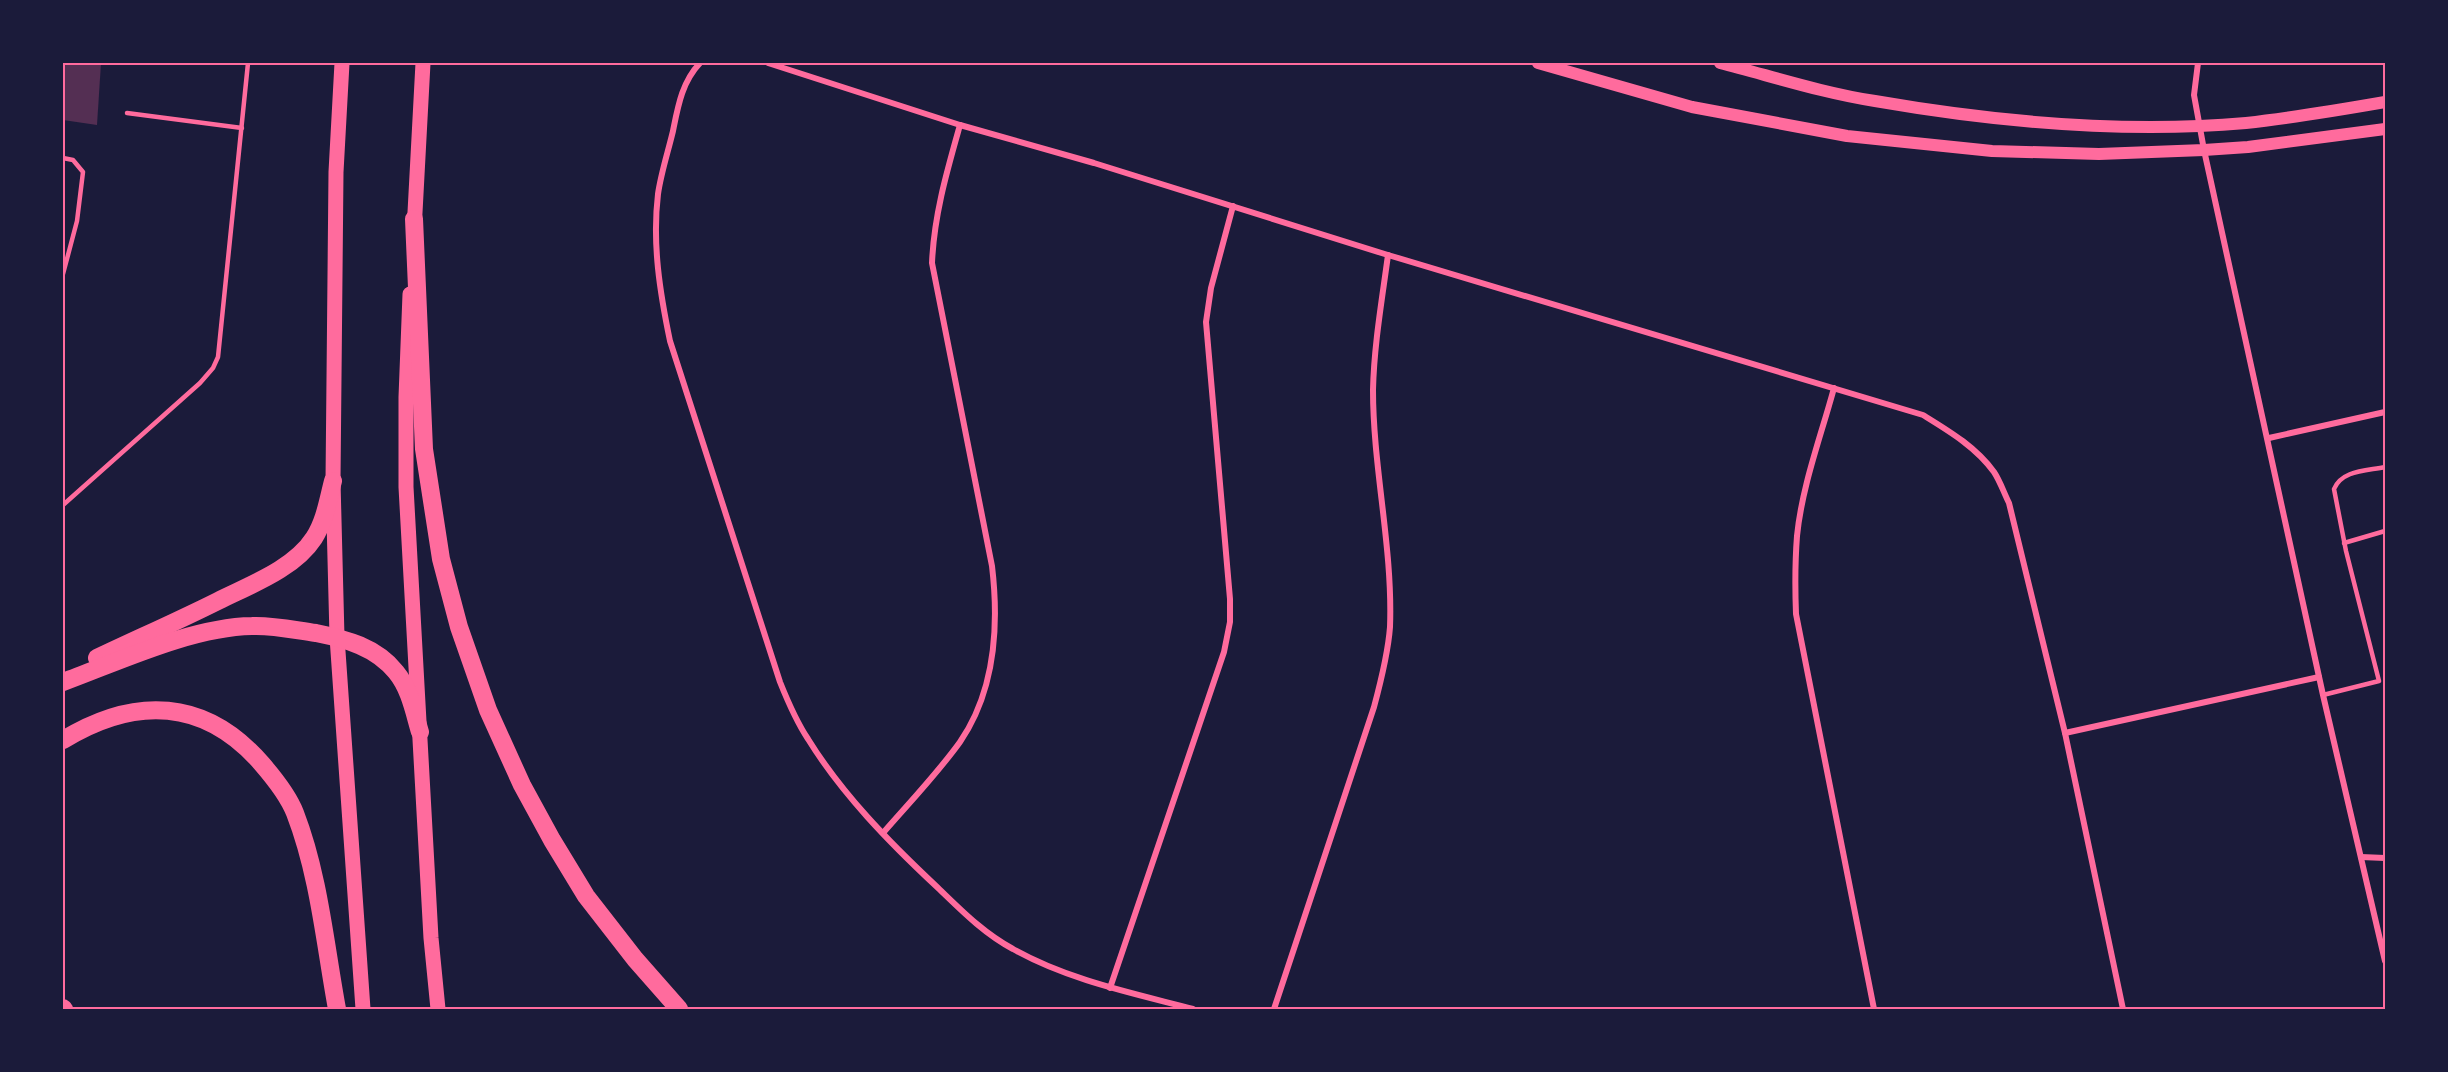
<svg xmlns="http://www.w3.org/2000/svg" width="2448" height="1072" font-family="Ubuntu,sans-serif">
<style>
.building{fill:#542f53}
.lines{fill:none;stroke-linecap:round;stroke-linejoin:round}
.service{stroke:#ff6b9d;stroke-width:4.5}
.minor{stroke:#ff6b9d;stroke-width:6}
.secondary{stroke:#ff6b9d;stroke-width:12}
.primary{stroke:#ff6b9d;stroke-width:15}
.motorway{stroke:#ff6b9d;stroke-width:18}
.neatline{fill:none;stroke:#ff6b9d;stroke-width:2}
</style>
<rect width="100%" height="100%" fill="#1b1b3a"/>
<path class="building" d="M 63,63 L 101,63 L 97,125 L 63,120 Z"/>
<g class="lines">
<g class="service">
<path d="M 127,113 L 242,128"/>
<path d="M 63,158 L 73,160 L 83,172 L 77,221 L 63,274"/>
<path d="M 63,505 L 200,383 L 213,368 L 218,357 L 248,63"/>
<path d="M 2344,543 L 2385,531"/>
<path d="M 2323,695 L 2379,681 L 2346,551 L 2334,489 C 2342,470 2366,471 2385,467"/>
</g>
<g class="minor">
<path d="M 700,63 C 682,82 678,106 673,131 C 668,152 661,173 658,194 C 652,244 660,293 670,341 L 780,682 C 788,702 796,721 808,739 C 842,794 889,842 936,886 C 960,909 983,933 1013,949 C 1068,980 1132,993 1193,1009"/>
<path d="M 768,63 L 960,125 L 1094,163 L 1388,255 L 1923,415 C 1949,431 1976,447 1994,472 C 2000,481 2004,493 2009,503 L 2065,733 L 2123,1009"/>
<path d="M 2198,63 L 2194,95 L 2204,150 L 2323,695 L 2385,961"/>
<path d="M 1834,388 C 1821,436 1802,486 1797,536 C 1795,562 1795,588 1796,614 L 1874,1009"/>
<path d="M 2269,438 L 2385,412"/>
<path d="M 2065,733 L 2319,677"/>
<path d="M 883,833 C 909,803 937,774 960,742 C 995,691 999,625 992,566 L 932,263 C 934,215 947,171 960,125"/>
<path d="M 2361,857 L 2385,858"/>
<path d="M 1110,988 L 1224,652 L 1230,622 L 1230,599 L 1206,322 L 1211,288 L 1233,206"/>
<path d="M 1274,1009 L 1374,707 C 1381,681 1388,654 1390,627 C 1393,548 1373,469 1373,390 C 1374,345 1382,300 1388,255"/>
</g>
<g class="secondary">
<path d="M 1538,63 L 1692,107 L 1847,136 L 1992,151 L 2099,154 L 2204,150 L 2248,147 L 2385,129"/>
<path d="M 1720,63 C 1771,76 1823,93 1875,101 C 1996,122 2122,134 2246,123 C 2292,118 2339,110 2385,102"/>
</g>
<g class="primary">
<path d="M 342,63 L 336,172 L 333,481 L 337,637 L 363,1009"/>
<path d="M 414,231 L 423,63"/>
<path d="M 410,294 L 406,397 L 406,487 L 431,938 L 438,1009"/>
</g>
<g class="motorway">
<path d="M 414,219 L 424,449 L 441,559 L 459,627 L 488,710 L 522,785 L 552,840 L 586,896 L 635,959 L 679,1009"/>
<path d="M 97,658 C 137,639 178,621 218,601 C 250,585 294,569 314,538 C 325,521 328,500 333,481"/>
<path d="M 63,682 C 120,661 192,627 252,626 C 273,625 294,630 316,633 C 346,639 376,647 396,672 C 410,689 414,712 420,732"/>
<path d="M 63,740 C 135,696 205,698 262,764 C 275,779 288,795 295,813 C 319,875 325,944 337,1009"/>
<path d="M 63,1008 L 64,1009"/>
</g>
</g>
<rect width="2448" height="1072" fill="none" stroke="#1b1b3a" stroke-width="129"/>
<rect x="64" y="64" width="2320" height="944" class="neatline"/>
</svg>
